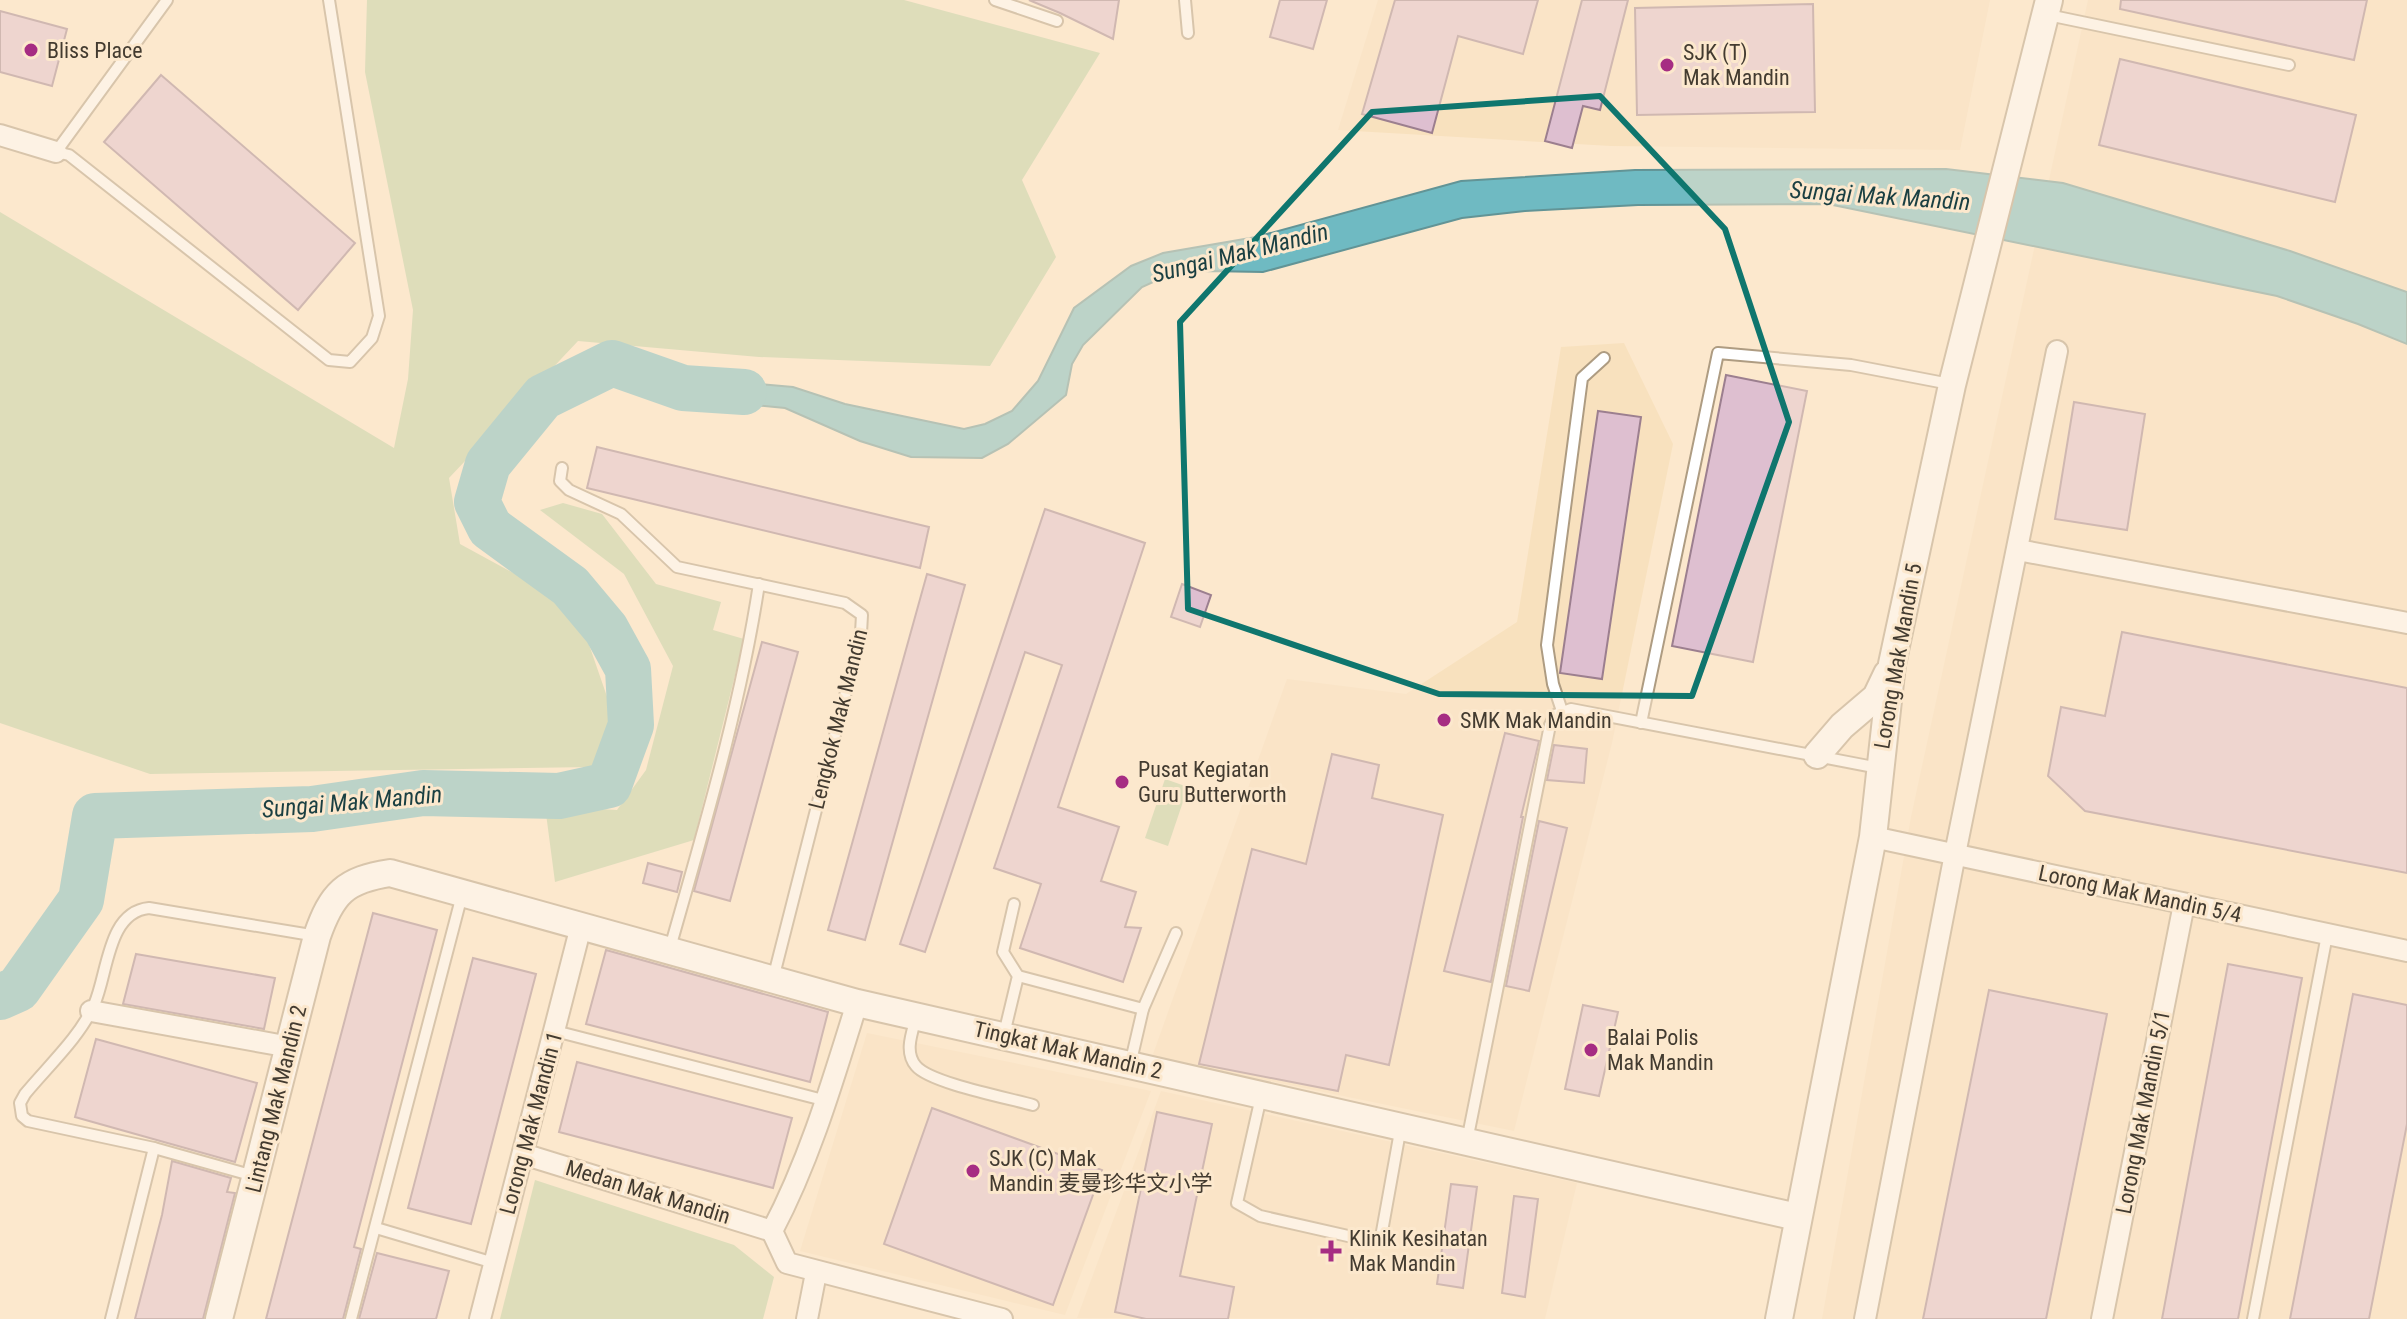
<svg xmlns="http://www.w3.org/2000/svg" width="2407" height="1319" font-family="'Roboto Condensed','Noto Sans SC',sans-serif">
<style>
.built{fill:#f8e1be}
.green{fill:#bad0a3}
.water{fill:#6fbac2;stroke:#629496;stroke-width:2}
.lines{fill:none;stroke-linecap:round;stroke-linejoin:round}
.river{stroke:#6fbac2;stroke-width:46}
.building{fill:#debfd0;stroke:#9c7f8f;stroke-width:2}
.service-casing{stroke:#ae9c82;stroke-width:14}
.minor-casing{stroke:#ae9c82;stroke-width:24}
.tertiary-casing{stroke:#ae9c82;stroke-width:30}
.service{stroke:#fff;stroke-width:10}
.minor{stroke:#fff;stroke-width:20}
.tertiary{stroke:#fff;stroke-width:26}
.marked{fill:none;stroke:#0f766e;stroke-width:6;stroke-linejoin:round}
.poi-dot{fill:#a62d83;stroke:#fce8cd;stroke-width:3}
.labels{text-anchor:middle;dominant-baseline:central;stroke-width:6;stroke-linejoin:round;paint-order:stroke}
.poi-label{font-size:22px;fill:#433b30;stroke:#fce8cd;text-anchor:start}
.street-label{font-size:22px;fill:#433b30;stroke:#fce8cd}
.water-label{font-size:24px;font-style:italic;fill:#1a3f42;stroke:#fce8cd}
</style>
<rect width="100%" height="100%" fill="#fce8cd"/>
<g class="built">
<path d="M 1378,0 L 1990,0 L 1960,150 L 1611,146 L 1338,130 Z"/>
<path d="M 2088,0 L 2407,0 L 2407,1319 L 1822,1319 L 1911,817 Z"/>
<path d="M 1624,343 L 1673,444 L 1612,743 L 1514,1131 L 1152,1057 L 1287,679 L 1406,694 L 1517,622 L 1561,347 Z"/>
<path d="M 867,1033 L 1151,1091 L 1065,1315 L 800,1251 Z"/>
<path d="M 1161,1091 L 1577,1183 L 1545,1319 L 1077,1318 Z"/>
</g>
<g class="green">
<path d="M 367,0 L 904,0 L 1100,53 L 1022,180 L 1056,257 L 990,366 L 759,357 L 578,341 L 449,478 L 460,544 L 576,607 L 613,714 L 592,767 L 150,774 L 0,723 L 0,212 L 394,448 L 408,379 L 413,310 L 365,72 Z"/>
<path d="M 563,503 L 602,514 L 656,584 L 721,602 L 713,630 L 744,639 L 694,840 L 555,882 L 545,806 L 617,810 L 646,770 L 673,666 L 624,574 L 540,510 Z"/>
<path d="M 1165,779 L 1188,787 L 1168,846 L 1145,838 Z"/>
<path d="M 535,1180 L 734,1245 L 774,1277 L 763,1319 L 500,1319 Z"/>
</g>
<path class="water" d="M 1946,169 L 2063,183 L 2290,251 L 2407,292 L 2407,344 L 2358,324 L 2277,296 L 1828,204 L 1638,205 L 1525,211 L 1462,218 L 1263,272 L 1207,271 L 1164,277 L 1142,287 L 1083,345 L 1072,364 L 1066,395 L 1008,444 L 982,458 L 911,457 L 860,441 L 785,408 L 711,401 L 683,388 L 713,380 L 793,387 L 845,404 L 964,429 L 985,424 L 1012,411 L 1038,381 L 1074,308 L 1131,266 L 1163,253 L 1256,237 L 1461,181 L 1635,170 Z"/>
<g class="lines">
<path class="river" d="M 0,997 L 18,989 L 81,900 L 95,816 L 312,809 L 423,793 L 559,796 L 609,785 L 631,725 L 628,669 L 606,629 L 570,586 L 490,528 L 477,502 L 488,464 L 543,397 L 612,363 L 683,388 L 744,392"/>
</g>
<g class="building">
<path d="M 1029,0 L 1119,0 L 1113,39 L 1060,13 Z"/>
<path d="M 1280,0 L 1327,0 L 1313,49 L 1270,37 Z"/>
<path d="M 1395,0 L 1538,0 L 1523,54 L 1458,36 L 1432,133 L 1362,114 Z"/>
<path d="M 1582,0 L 1628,0 L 1600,110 L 1583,106 L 1572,148 L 1545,141 Z"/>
<path d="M 2121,0 L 2367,0 L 2354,60 L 2120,9 Z"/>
<path d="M 1813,4 L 1815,112 L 1637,115 L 1635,8 Z"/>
<path d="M 0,11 L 67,29 L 52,86 L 0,72 Z"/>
<path d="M 2120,59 L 2356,115 L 2335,202 L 2099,145 Z"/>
<path d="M 161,75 L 355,243 L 298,310 L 104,142 Z"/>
<path d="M 1726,375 L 1807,391 L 1753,662 L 1672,646 Z"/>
<path d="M 2074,402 L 2145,414 L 2127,530 L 2055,519 Z"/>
<path d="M 1598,411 L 1641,417 L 1602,679 L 1560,673 Z"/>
<path d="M 597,447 L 929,527 L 920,568 L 587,488 Z"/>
<path d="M 1045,509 L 1145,543 L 1058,807 L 1119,827 L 1101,881 L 1136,892 L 1125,927 L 1141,928 L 1123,982 L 1020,948 L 1041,884 L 994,868 L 1062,665 L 1025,652 L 925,952 L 900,944 Z"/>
<path d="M 927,574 L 965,585 L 865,940 L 828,930 Z"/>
<path d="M 1182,584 L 1211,595 L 1200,627 L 1171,617 Z"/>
<path d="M 2122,632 L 2407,688 L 2407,873 L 2085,811 L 2048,776 L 2061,707 L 2105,716 Z"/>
<path d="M 762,642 L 798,652 L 730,901 L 694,891 Z"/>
<path d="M 1505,733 L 1539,741 L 1521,817 L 1523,817 L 1491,982 L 1444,971 Z"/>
<path d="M 1554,745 L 1587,749 L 1584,783 L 1547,780 Z"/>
<path d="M 1332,754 L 1379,765 L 1372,798 L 1443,815 L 1389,1065 L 1346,1055 L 1338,1091 L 1199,1064 L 1252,849 L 1306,864 Z"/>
<path d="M 1539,821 L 1567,828 L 1529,991 L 1506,986 Z"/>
<path d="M 648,863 L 682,872 L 677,892 L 643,883 Z"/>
<path d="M 373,913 L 437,930 L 354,1247 L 361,1249 L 343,1319 L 266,1319 Z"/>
<path d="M 606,950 L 828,1012 L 810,1082 L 586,1024 Z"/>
<path d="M 136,954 L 275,978 L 264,1029 L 123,1004 Z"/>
<path d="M 473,958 L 536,974 L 471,1224 L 408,1208 Z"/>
<path d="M 2228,964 L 2302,978 L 2238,1319 L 2162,1319 Z"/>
<path d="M 1989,990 L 2107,1014 L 2046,1319 L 1923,1319 Z"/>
<path d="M 2353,994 L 2407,1005 L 2407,1124 L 2369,1319 L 2290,1319 Z"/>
<path d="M 1583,1005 L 1618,1012 L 1599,1096 L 1565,1089 Z"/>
<path d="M 96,1039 L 257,1083 L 235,1162 L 75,1117 Z"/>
<path d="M 577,1062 L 792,1118 L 773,1188 L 559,1132 Z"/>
<path d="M 932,1108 L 1102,1170 L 1053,1305 L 884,1244 Z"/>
<path d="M 1157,1112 L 1212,1124 L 1180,1276 L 1234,1287 L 1228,1319 L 1146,1319 L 1115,1312 Z"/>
<path d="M 172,1161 L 231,1178 L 227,1192 L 235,1193 L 203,1319 L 135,1319 L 162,1215 Z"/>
<path d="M 1451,1184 L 1477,1187 L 1463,1288 L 1437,1284 Z"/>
<path d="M 1514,1196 L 1538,1199 L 1525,1297 L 1502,1293 Z"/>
<path d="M 377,1253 L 449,1271 L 436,1319 L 359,1319 Z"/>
</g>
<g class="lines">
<g class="service-casing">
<g id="service">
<path d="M 167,0 L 56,152 L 69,155 L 329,360 L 350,362 L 372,338 L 379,316 L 329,0"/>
<path d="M 995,0 L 1057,21"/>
<path d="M 1185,0 L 1188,33"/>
<path d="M 2048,15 L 2289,65"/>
<path d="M 562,468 L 560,481 L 569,490 L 621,514 L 677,567 L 845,603 L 862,615 L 861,633 L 773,979"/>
<path d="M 1562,711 L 1553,684 L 1547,645 L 1582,378 L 1604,358"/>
<path d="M 1641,723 L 1718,353 L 1851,365 L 1950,384"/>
<path d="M 670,948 C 704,828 740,708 759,584"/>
<path d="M 1018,976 L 1143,1009 L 1176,933"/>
<path d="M 916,1018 C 912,1033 904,1052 916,1066 C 930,1083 1008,1098 1033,1105"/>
<path d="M 555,1031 L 827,1101"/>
<path d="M 1004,1034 L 1018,976 L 1003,952 L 1014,904"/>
<path d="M 1130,1065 L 1143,1009"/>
<path d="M 1261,1097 L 1237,1203 L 1260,1216 L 1370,1241 L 1381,1237 L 1401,1126"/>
<path d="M 1467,1141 L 1550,725 L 1555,715 L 1571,709 L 1879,768"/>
<path d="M 254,1176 L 154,1148 L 28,1121 L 22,1116 L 20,1103 L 25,1094 C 48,1066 79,1038 94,1005 C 108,974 107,912 149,908 L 317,936"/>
<path d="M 376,1228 L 494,1263"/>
<path d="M 111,1319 L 154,1148"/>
<path d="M 351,1319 L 462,895"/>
<path d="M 2253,1319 L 2327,935"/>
</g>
</g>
<g class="minor-casing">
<g id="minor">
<path d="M 0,135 L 56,152"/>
<path d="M 2018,550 L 2407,623"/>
<path d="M 1873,837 L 2407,951"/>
<path d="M 857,1003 C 833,1080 810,1159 772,1231 L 787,1263 L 1002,1319"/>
<path d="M 91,1011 L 290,1047"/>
<path d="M 523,1154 L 772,1231"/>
<path d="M 480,1319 L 581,926"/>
<path d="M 807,1319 L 816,1273"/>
<path d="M 1865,1319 L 1955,854 L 2057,351"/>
<path d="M 2102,1319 L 2184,904"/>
</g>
</g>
<g class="tertiary-casing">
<g id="tertiary">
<path d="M 1817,755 L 1842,726 L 1876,697 L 1887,674"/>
<path d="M 219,1319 L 317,936 C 332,893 345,880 390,873 L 857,1003 L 1797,1217"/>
<path d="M 1779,1319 L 1873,837 L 1892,664 L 1952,385 L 2049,0"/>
</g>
</g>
<use href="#service" class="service"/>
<use href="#minor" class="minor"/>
<use href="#tertiary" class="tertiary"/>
</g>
<path d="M0 0H2407V1319H0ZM 1600,96 L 1725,229 L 1789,422 L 1692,696 L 1439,694 L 1188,609 L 1180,322 L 1372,112 Z" fill="#fce8cd" fill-opacity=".55" fill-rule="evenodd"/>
<path class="marked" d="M 1600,96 L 1725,229 L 1789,422 L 1692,696 L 1439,694 L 1188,609 L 1180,322 L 1372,112 Z"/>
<g class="poi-dot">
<circle cx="31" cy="50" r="8"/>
<circle cx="1667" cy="65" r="8"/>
<circle cx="1444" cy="720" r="8"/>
<circle cx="1122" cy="782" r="8"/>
<circle cx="1591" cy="1050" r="8"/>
<circle cx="973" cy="1171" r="8"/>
<path d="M1327 1239h8v8h8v8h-8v8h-8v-8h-8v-8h8z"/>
</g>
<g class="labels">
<g class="poi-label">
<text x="47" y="50">Bliss Place</text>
<text x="1683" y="52">SJK (T)<tspan x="1683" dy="25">Mak Mandin</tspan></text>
<text x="1460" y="720">SMK Mak Mandin</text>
<text x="1138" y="769">Pusat Kegiatan<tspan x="1138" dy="25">Guru Butterworth</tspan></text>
<text x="1607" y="1037">Balai Polis<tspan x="1607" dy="25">Mak Mandin</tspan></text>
<text x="989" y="1158">SJK (C) Mak<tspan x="989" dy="25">Mandin 麦曼珍华文小学</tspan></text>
<text x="1349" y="1238">Klinik Kesihatan<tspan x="1349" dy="25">Mak Mandin</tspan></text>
</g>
<g class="street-label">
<text transform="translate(1898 656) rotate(-80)">Lorong Mak Mandin 5</text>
<text transform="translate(838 719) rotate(-76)">Lengkok Mak Mandin</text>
<text transform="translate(2140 894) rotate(12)">Lorong Mak Mandin 5/4</text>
<text transform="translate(1068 1050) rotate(13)">Tingkat Mak Mandin 2</text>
<text transform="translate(276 1099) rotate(-76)">Lintang Mak Mandin 2</text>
<text transform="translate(2143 1112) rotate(-79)">Lorong Mak Mandin 5/1</text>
<text transform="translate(531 1123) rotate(-75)">Lorong Mak Mandin 1</text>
<text transform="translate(648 1192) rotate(17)">Medan Mak Mandin</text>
</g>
<g class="water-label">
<text transform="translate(1880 196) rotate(4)">Sungai Mak Mandin</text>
<text transform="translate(1240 253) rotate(-14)">Sungai Mak Mandin</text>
<text transform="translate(352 802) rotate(-5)">Sungai Mak Mandin</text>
</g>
</g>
</svg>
